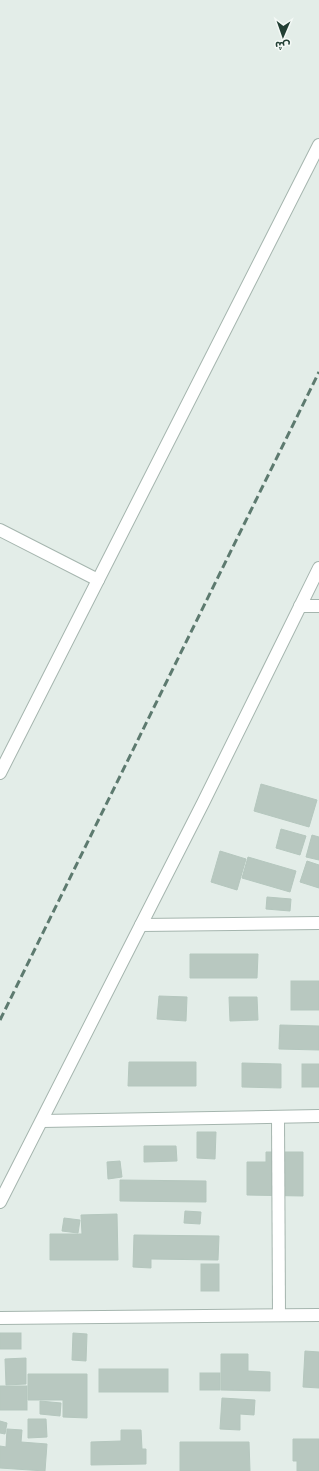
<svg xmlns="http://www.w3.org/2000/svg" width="319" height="1471" font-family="Helvetica,'Noto Sans Arabic',sans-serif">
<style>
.building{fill:#b8c8c0;stroke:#b5c7be}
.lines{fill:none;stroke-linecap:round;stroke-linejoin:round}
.minor-casing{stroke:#a5b5ae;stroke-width:14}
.minor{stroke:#fff;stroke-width:12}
.rail{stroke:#5d7a6f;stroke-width:3;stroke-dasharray:8 4;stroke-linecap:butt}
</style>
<rect width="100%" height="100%" fill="#e3ede8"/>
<g class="building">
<path d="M 261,784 L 317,800 L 309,827 L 254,811 Z"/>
<path d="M 281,829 L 306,836 L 300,855 L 276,848 Z"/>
<path d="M 312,835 L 319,837 L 319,860 L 306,857 Z"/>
<path d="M 220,851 L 246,859 L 237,890 L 211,882 Z"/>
<path d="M 248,857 L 296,871 L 290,892 L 242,878 Z"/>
<path d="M 307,861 L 319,865 L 319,888 L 300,882 Z"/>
<path d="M 267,897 L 291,899 L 290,911 L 266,909 Z"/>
<path d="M 190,954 L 258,954 L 257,978 L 190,978 Z"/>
<rect x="291" y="981" width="28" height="29"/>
<path d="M 159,996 L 187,997 L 186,1021 L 157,1019 Z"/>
<path d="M 229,997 L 257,997 L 258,1020 L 230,1021 Z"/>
<path d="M 280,1025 L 319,1026 L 319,1050 L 279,1049 Z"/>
<path d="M 129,1062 L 196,1062 L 196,1086 L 128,1086 Z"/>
<path d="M 242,1063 L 281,1064 L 281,1088 L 242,1087 Z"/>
<rect x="302" y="1064" width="17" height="23"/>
<path d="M 197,1132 L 216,1132 L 215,1159 L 197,1158 Z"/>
<path d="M 144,1146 L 176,1146 L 177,1161 L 144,1162 Z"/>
<path d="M 266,1152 L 303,1152 L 303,1196 L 247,1195 L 247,1162 L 266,1162 Z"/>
<path d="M 120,1161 L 122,1177 L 108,1179 L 107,1162 Z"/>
<path d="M 120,1180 L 206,1181 L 206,1202 L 120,1201 Z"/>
<path d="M 185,1211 L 201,1212 L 200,1224 L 184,1223 Z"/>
<path d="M 117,1214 L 118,1260 L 50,1260 L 50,1234 L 82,1234 L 81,1215 Z"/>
<path d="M 64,1218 L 80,1220 L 78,1233 L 62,1231 Z"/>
<path d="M 134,1235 L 219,1236 L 218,1260 L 151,1259 L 151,1268 L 133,1267 Z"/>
<rect x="201" y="1264" width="18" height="27"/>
<rect x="0" y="1333" width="21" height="16"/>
<path d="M 73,1333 L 87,1334 L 86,1361 L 72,1360 Z"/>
<path d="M 305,1351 L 319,1352 L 319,1388 L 303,1387 Z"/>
<path d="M 221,1354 L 248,1354 L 248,1371 L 270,1372 L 270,1391 L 221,1390 Z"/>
<path d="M 26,1358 L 26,1384 L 6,1385 L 5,1359 Z"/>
<rect x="99" y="1369" width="69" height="23"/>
<rect x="200" y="1373" width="20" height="17"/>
<path d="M 28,1374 L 87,1374 L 87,1418 L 63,1417 L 63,1400 L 28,1400 Z"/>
<rect x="0" y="1386" width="27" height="24"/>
<path d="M 222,1398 L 255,1400 L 254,1415 L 240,1414 L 240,1430 L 220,1429 Z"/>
<path d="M 40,1401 L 61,1403 L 60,1416 L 40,1414 Z"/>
<path d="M 28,1419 L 46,1419 L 47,1437 L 28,1438 Z"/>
<path d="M 0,1421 L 7,1423 L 5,1434 L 0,1433 Z"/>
<path d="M 7,1429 L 22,1430 L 21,1442 L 47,1444 L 45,1471 L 0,1468 L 0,1446 L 6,1447 Z"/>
<path d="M 121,1430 L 141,1430 L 142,1449 L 146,1449 L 146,1464 L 91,1465 L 91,1442 L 121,1441 Z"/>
<path d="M 293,1439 L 319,1439 L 319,1471 L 297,1471 L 297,1461 L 293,1461 Z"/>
<path d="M 180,1442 L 249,1442 L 250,1471 L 180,1471 Z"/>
</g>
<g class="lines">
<g class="minor-casing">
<g id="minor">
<path d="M 0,530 L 98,580"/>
<path d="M 300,606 L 319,606"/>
<path d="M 0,773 L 319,145"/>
<path d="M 141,925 L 319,923"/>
<path d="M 278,1117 L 279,1315"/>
<path d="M 42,1121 L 319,1116"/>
<path d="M 0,1202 L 203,803 L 319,568"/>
<path d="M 0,1318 L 319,1315"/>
</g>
</g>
<use href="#minor" class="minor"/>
<path class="rail" d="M 0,1020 L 319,372"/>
</g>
<g transform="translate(283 36) rotate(182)" stroke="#f4f9f6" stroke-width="3" paint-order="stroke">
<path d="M0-3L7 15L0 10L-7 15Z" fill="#223f34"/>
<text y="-6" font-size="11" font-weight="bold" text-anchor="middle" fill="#223f34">ش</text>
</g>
</svg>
